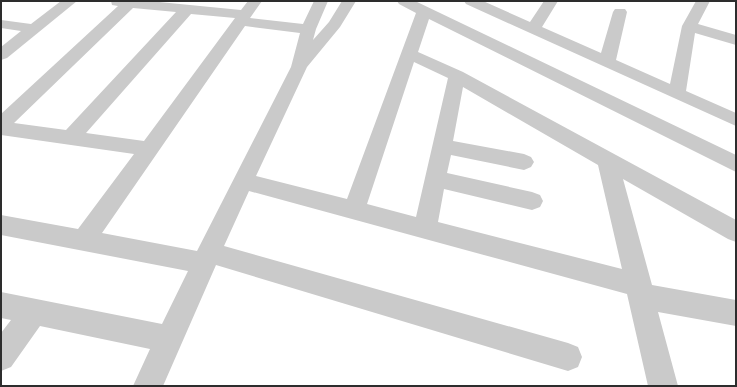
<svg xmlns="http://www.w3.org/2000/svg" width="737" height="387" font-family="'Noto Sans',sans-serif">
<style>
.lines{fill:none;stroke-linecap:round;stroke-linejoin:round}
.minor{fill:#cacaca;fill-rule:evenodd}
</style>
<rect width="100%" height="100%" fill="#fff"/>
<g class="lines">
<g class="minor">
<path d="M 61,1 L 77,1 L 7,58 L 1,60 L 1,47 L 21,31 L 1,28 L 1,20 L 31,24 Z"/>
<path d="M 111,1 L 149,1 L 241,10 L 248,1 L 262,1 L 250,18 L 303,24 L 314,1 L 328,1 L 316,29 L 313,40 L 329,22 L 342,1 L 356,1 L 340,27 L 307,67 L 256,176 L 347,199 L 416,13 L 399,4 L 397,1 L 415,1 L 736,155 L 736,172 L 429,19 L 418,52 L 463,72 L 736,220 L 736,242 L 728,239 L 623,179 L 652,285 L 736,300 L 736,326 L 658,312 L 678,386 L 648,386 L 627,294 L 249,191 L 224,246 L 568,343 L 578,347 L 582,357 L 578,367 L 568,371 L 216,265 L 163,386 L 133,386 L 150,349 L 40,326 L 11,367 L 1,371 L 1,333 L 11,320 L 1,318 L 1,292 L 162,324 L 188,271 L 1,235 L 1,215 L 78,229 L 134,154 L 1,135 L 1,114 L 118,6 L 112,5 ZM 133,8 L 176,12 L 66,130 L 14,123 ZM 191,14 L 235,18 L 144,141 L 86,133 ZM 245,26 L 300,33 L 291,67 L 197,251 L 102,233 ZM 414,62 L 448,78 L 416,217 L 367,204 ZM 463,87 L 598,165 L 622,269 L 438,222 L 444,189 L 532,210 L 540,207 L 543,201 L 540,195 L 532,192 L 447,173 L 451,155 L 524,170 L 531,167 L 534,162 L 531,157 L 524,154 L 453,141 Z"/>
<path d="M 464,1 L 483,1 L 530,22 L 544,1 L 558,1 L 542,27 L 601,53 L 613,12 L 615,9 L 625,9 L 627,12 L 616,60 L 670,84 L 682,26 L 696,1 L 710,1 L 698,24 L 736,35 L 736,45 L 695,33 L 686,91 L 736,113 L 736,126 L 466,4 Z"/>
</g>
</g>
<rect width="737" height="387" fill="none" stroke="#2d2d2d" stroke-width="4"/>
</svg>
